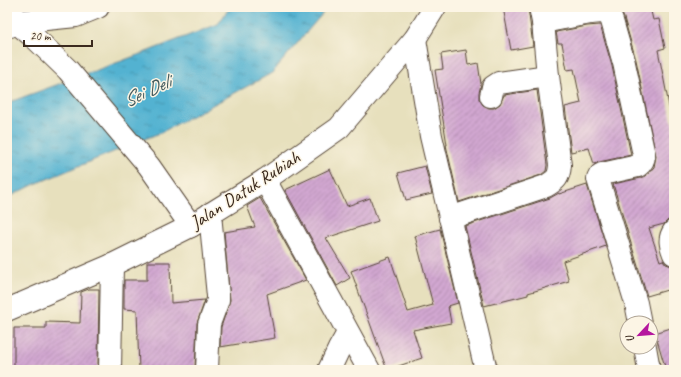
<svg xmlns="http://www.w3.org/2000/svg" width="681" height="377" font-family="Caveat,sans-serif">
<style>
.water{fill:url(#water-ripples);stroke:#466e78}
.building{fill:url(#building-hatch)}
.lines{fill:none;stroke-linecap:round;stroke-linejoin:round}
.minor-casing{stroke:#554536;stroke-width:24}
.minor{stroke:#fff;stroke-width:22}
.labels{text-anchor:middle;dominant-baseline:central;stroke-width:3;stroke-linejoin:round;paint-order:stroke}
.street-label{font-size:19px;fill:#3b2a1e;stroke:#fcf5e5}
.water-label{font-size:20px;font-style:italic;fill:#435a5d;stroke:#fcf5e5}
</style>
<defs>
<pattern id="water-ripples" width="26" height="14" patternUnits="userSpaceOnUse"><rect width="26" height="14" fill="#52b2d1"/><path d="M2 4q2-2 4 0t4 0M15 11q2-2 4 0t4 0" fill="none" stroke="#4591a9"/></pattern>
<pattern id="building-hatch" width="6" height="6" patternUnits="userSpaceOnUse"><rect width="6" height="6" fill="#d2a7d1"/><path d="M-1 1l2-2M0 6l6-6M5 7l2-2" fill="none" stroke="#ac88a9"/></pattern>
</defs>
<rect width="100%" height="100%" fill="#fcf5e5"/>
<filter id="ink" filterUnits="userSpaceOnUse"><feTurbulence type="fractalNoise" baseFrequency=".025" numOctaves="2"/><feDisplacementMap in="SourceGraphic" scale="8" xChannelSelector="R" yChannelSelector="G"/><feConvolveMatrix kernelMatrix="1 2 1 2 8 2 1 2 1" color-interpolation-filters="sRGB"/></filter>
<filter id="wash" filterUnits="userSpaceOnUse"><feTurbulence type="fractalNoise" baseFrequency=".012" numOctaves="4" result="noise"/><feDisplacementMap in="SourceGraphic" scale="16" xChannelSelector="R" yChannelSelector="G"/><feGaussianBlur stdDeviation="0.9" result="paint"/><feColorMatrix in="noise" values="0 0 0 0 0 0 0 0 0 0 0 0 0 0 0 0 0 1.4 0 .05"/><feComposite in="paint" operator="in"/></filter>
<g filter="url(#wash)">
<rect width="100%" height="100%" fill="#e7e0bd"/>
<path class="water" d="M 230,7 L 328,7 L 272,73 L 162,132 L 35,184 L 7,198 L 7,103 L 146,52 L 218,24 Z"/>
<g id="blocks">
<g class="building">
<path d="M 503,7 L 528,7 L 533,46 L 511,50 Z"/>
<path d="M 619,7 L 650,7 L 653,20 L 659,19 L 665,48 L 658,50 L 674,131 L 674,219 L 668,220 L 664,224 L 649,228 L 660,261 L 663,260 L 666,264 L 672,266 L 674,266 L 674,288 L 647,296 L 613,184 L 641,178 L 646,176 L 654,167 L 656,156 L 636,60 L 624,18 Z"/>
<path d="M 600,25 L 612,66 L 631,155 L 599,162 L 594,164 L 589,148 L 571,152 L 565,107 L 581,103 L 574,69 L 567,70 L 562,43 L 558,43 L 556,32 L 587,26 Z"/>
<path d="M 466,50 L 468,65 L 478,63 L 481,84 L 479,93 L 479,99 L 483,105 L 489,108 L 494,108 L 500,104 L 504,95 L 537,90 L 547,165 L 546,171 L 541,175 L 459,202 L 446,145 L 447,145 L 435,70 L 443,69 L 441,54 Z"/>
<path d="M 425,166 L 432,194 L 406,200 L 398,173 Z"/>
<path d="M 330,169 L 347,206 L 370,198 L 378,221 L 326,238 L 350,278 L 337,286 L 285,190 Z"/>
<path d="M 587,185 L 606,246 L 563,261 L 569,281 L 528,293 L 528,295 L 484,306 L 465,226 L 550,198 L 559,193 L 559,194 Z"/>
<path d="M 260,198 L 306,280 L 267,294 L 275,338 L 220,347 L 221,327 L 230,300 L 224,232 L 255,227 L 247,206 Z"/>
<path d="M 440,229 L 458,303 L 448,306 L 451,323 L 413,330 L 422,358 L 387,370 L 351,271 L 390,257 L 408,312 L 433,305 L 415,236 Z"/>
<path d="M 147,262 L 170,262 L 171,303 L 205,300 L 197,323 L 195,370 L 139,370 L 137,310 L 124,309 L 124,280 L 147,280 Z"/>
<path d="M 89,289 L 99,289 L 98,370 L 14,370 L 14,328 L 46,328 L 46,322 L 80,323 L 81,292 Z"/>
<path d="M 674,327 L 674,370 L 666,370 L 655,333 Z"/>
</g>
</g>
</g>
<g filter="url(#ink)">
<use href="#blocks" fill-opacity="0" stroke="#554536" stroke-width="1"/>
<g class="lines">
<g class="minor-casing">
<g id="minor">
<path d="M 11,7 L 16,22 L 36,39 L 68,70 L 149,166 L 191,226"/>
<path d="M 543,22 C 554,20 598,10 606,13 C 610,14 610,17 612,21 L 624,63 L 644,155 C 644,160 642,163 638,166 L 602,174 L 600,175 L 598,179 L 636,303 L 640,323"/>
<path d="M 10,26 L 16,22 L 76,16 L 98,7"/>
<path d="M 415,39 L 431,136 L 486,370"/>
<path d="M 491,96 L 493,87 L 499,83 L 548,76 L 543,22 L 540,7"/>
<path d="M 265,180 L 369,370"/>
<path d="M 450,218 L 546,186 C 556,180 559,178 560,165 L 548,76"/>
<path d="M 674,231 C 668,239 671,246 674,254"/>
<path d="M 7,310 L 112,265 L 191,226 L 265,180 L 339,128 L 415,39 L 435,7"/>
<path d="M 645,347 L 649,369"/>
<path d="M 110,370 L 112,265"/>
<path d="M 207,370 L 209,324 L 218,300 L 218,296 L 210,214"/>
<path d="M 329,370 L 339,349 L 348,333"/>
</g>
</g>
<use href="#minor" class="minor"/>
</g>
</g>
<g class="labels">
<g class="street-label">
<text transform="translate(245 190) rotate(-33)">Jalan Datuk Rubiah</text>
</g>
<g class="water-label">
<text transform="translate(147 91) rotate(-25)">Sei Deli</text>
</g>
</g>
<rect width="681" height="377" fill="none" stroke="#fcf5e5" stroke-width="24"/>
<g transform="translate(639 335) rotate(244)"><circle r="19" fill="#fcf5e5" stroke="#afa495"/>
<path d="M0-3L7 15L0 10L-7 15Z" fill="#b5179e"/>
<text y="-6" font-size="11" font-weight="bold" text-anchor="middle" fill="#3b2a1e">U</text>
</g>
<path d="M24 40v6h68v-6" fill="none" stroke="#3b2a1e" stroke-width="2"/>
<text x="30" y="40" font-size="12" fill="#3b2a1e" stroke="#fcf5e5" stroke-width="3" paint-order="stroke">20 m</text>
</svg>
